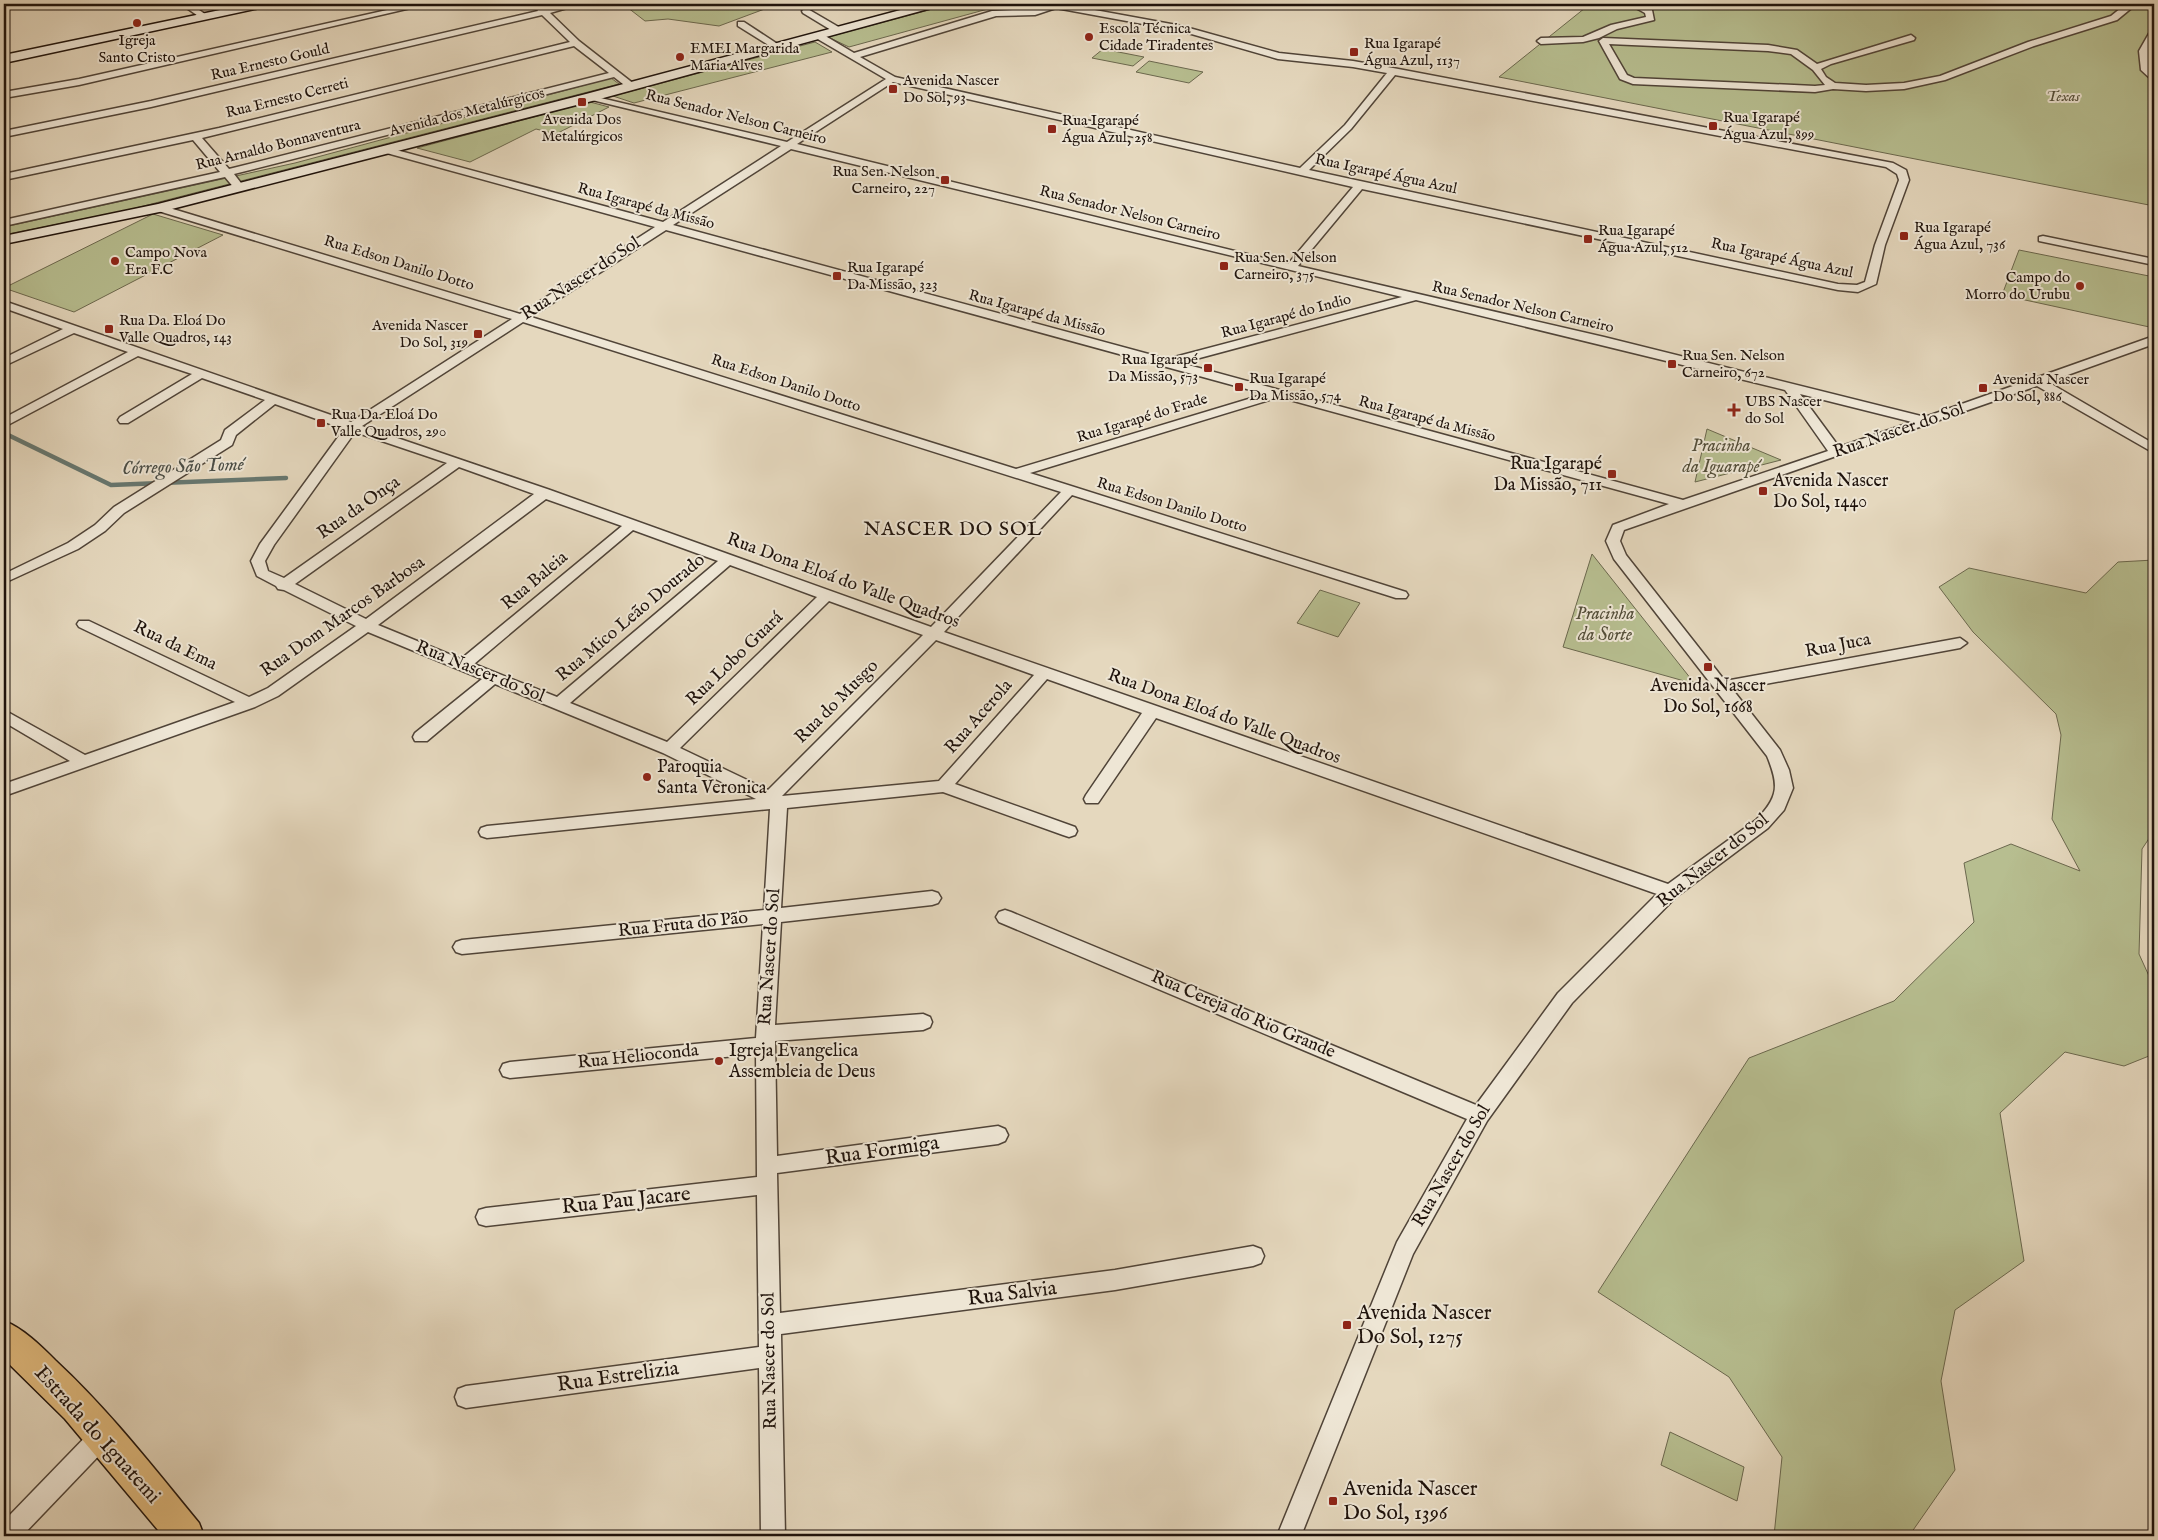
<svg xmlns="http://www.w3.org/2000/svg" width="2158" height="1540" font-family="'IM FELL English',serif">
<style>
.green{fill:#b7be90;stroke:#6b684e}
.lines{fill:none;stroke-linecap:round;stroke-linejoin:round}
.stream-far1{stroke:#667770;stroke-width:3}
.stream{stroke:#667770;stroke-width:4.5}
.minor-casing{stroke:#504438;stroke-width:3}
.secondary-casing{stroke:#1f130c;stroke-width:3}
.primary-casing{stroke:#1f130c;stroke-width:3}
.minor{fill:#eee6d5;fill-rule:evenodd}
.secondary{fill:#eee6d5;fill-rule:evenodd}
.primary{fill:#e2bc7f;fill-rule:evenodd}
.poi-dot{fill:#8f2418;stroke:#eee6d5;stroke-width:2}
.labels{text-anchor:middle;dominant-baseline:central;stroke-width:4;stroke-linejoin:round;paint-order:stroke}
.far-poi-label{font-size:15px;fill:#1f130c;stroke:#eee6d5;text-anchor:start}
.far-street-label{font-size:15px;fill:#1f130c;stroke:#eee6d5}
.far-park-label{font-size:15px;font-style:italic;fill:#544f3a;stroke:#eee6d5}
.street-label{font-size:18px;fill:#1f130c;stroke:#eee6d5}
.park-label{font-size:18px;font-style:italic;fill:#544f3a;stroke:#eee6d5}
.poi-label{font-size:18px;fill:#1f130c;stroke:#eee6d5;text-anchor:start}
.water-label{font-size:19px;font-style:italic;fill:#494d46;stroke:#eee6d5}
.quarter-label{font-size:20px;letter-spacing:1px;fill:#1f130c;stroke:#eee6d5}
.near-street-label{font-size:21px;fill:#1f130c;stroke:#eee6d5}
.near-poi-label{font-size:21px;fill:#1f130c;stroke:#eee6d5;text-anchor:start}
</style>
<rect width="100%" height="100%" fill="#e5d8be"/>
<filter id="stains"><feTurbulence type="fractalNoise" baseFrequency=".004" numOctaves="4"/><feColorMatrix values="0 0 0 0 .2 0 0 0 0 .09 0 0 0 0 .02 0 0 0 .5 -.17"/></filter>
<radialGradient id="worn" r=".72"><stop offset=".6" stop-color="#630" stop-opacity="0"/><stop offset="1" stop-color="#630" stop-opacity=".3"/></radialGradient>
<g class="green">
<path d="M 623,4 L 778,4 L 719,26 L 668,19 L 645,21 Z"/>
<path d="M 951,4 L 1006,4 L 849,47 L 828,37 Z"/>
<path d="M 1590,4 L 2154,4 L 2154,206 L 1499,77 Z"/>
<path d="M 815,42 L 832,52 L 634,103 L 613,96 Z"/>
<path d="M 1103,49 L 1144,57 L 1133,66 L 1092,58 Z"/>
<path d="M 1149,61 L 1203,72 L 1189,83 L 1136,72 Z"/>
<path d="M 611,78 L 619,84 L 128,210 L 4,235 L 4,227 L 295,163 Z"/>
<path d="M 590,102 L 609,107 L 556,134 L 536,129 L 470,162 L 417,148 Z"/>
<path d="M 153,214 L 223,235 L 74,312 L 4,288 Z"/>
<path d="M 2019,250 L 2154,277 L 2154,328 L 2002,295 Z"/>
<path d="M 1707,429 L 1781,460 L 1695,482 Z"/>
<path d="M 1592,554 L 1695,684 L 1563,647 Z"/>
<path d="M 2154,560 L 2154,831 L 2142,849 L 2139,954 L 2154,987 L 2154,1054 L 2124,1066 L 2065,1052 L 2000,1113 L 2024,1261 L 1955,1310 L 1941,1381 L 1955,1470 L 1909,1536 L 1774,1536 L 1782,1457 L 1729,1377 L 1598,1292 L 1749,1058 L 1894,1001 L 1974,922 L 1964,863 L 2011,844 L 2080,871 L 2052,819 L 2061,735 L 2056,714 L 1973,632 L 1939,587 L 1969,568 L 2086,593 L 2118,562 Z"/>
<path d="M 1320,590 L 1360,603 L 1338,637 L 1297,623 Z"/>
<path d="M 1670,1432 L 1744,1467 L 1737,1501 L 1661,1465 Z"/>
</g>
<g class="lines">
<path class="stream-far1" d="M 1837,4 L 1880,7 L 1922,4"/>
<path class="stream" d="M 4,433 L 111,485 L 286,478"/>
<g class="minor-casing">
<g id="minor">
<path d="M 181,4 L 190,4 L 208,16 L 201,18 Z"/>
<path d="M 414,4 L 428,4 L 79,85 L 4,98 L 4,92 L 79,79 Z"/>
<path d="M 534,4 L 540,4 L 546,9 L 567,4 L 581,4 L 550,13 L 579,41 L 634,84 L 634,88 L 628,88 L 614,77 L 234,174 L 244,187 L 239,190 L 235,189 L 225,177 L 4,226 L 4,220 L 220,172 L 193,140 L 4,180 L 4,174 L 219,128 L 570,42 L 542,15 L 151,107 L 4,137 L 4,131 L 151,101 L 538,11 ZM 574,46 L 609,73 L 229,169 L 202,138 Z"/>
<path d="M 1046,4 L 1062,4 L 1182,26 L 1279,53 L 1353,61 L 1393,68 L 1893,163 L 1906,170 L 1909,180 L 1885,245 L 1876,284 L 1858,292 L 1838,290 L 1362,189 L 1298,266 L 1604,337 L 1925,417 L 2154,336 L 2154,344 L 2048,382 L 2154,444 L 2154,453 L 2037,386 L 1624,530 L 1620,541 L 1626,555 L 1725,681 L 1960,638 L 1967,643 L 1960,648 L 1733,690 L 1780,750 L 1789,770 L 1793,788 L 1784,810 L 1768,828 L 1676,897 L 1572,1003 L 1487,1121 L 1413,1254 L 1301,1536 L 1277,1536 L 1397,1242 L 1467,1119 L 999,922 L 996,917 L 999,912 L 1005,910 L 1011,912 L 1476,1105 L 1558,993 L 1657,894 L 1156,718 L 1098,803 L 1086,803 L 1084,799 L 1086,795 L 1142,713 L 1047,679 L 955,784 L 1075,827 L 1077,831 L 1075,835 L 1069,837 L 1063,835 L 943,792 L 787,808 L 781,908 L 932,891 L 938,893 L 941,898 L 938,903 L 932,905 L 781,922 L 775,1025 L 923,1014 L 930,1017 L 932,1022 L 930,1027 L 923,1030 L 775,1041 L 777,1156 L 998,1126 L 1005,1129 L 1008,1135 L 1005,1141 L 998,1144 L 777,1173 L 780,1313 L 1115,1270 L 1253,1246 L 1261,1249 L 1264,1256 L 1261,1263 L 1253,1266 L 1115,1290 L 781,1334 L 785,1536 L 761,1536 L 759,1368 L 466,1408 L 458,1405 L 455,1397 L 458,1389 L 466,1386 L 759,1347 L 757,1195 L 486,1226 L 479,1224 L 476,1217 L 479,1210 L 486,1208 L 757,1177 L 756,1054 L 510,1078 L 503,1076 L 500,1070 L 503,1064 L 510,1062 L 756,1038 L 763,924 L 462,954 L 456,952 L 453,947 L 456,942 L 462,940 L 764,910 L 770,809 L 487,838 L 481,836 L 479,832 L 481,828 L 487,826 L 756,799 L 663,753 L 495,684 L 427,741 L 415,741 L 413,737 L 415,733 L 482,679 L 368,632 L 278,696 L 255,707 L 4,796 L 4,784 L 70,761 L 4,722 L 4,710 L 85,755 L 235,702 L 79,627 L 77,624 L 79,621 L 89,621 L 249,697 L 268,688 L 356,626 L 284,590 L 278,589 L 276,586 L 257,576 L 251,561 L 260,544 L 344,429 L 275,404 L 236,435 L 232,445 L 124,513 L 105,531 L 78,549 L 4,583 L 4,574 L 68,543 L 95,525 L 114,507 L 221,440 L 225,430 L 265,400 L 202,378 L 128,423 L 120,423 L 118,420 L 120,417 L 192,374 L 138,356 L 4,427 L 4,418 L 128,352 L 74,333 L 4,366 L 4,358 L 63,329 L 4,308 L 4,301 L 351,422 L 512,319 L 155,210 L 155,206 L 163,206 L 520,314 L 655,227 L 383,152 L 383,148 L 389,148 L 663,222 L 781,146 L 588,99 L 588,95 L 787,142 L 886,79 L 816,38 L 816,34 L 822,34 L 854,53 L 992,11 L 1034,9 ZM 1056,8 L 1181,31 L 1278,59 L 1353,67 L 1387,73 L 1345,125 L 1300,168 L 895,77 L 860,57 L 996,16 L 1035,15 ZM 1395,75 L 1886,167 L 1897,174 L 1899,180 L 1875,245 L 1865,282 L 1857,285 L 1838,284 L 1309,170 L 1351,129 ZM 893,82 L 1353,187 L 1288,264 L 797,144 ZM 791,149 L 1402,297 L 1167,359 L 673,225 ZM 666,230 L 1265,394 L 1016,469 L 531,317 ZM 1416,300 L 1785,390 L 1828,451 L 1683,500 L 1181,363 ZM 523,322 L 1061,492 L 931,627 L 550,490 L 362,426 ZM 1800,394 L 1912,422 L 1839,447 ZM 1279,397 L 1669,504 L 1613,525 L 1606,541 L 1614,559 L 1767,756 C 1779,785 1779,797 1756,820 L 1668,884 L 944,632 L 1072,495 L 1396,598 L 1406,598 L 1408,595 L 1406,592 L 1030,473 ZM 355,432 L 447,463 L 284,578 L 268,571 L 265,561 L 274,545 ZM 459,467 L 534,494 L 366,619 L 295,584 ZM 546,499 L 622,526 L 461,659 L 378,625 ZM 633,530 L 718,561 L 557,697 L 474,664 ZM 730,565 L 817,597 L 667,742 L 570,703 ZM 829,601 L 923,635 L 768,790 L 680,748 ZM 936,640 L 1034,675 L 939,781 L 782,796 Z"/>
<path d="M 1638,4 L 1652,10 L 1654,20 L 1617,29 L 1599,38 L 1583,42 L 1541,44 L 1537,41 L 1541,38 L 1583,37 L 1611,25 L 1646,17 L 1645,13 L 1634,7 Z"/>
<path d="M 2126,4 L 2154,4 L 2154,9 L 2134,6 L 2117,20 L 2034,46 L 1945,80 L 1904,89 L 1866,91 L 1833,89 L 1815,92 L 1633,84 L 1620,79 L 1599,41 L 1603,38 L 1768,45 L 1797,50 L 1817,64 L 1911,35 L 1915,38 L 1914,40 L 1831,64 L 1821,69 L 1826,77 L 1835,83 L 1866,85 L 1904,83 L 1940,76 L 2028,42 L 2111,16 ZM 1609,44 L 1768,51 L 1791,54 L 1813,70 L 1825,85 L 1815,86 L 1634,78 L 1627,75 Z"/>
<path d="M 806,8 L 842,29 L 843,31 L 836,33 L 803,13 L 802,11 Z"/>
<path d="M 738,22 L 744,22 L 782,47 L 775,49 L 738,26 Z"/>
<path d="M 2154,29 C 2155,45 2141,59 2154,74 L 2154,82 L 2141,70 L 2139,51 L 2151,30 Z"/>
<path d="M 2043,236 L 2154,259 L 2154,265 L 2039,241 L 2039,237 Z"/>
<path d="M 103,1423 L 111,1427 L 115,1435 L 111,1443 L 22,1536 L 4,1536 L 4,1521 L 95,1427 Z"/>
</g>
</g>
<g class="secondary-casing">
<g id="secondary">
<path d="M 249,4 L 270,4 L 264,7 L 4,63 L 4,55 Z"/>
<path d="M 923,4 L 941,4 L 939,6 L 596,100 L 164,211 L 4,244 L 4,236 L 158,204 L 586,94 Z"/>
</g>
</g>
<g class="primary-casing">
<path id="primary" d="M 4,1321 C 24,1329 40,1345 55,1360 C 108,1409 153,1467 199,1523 L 204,1536 L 163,1536 L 65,1419 L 4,1359 Z"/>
</g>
<use href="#minor" class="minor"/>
<use href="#secondary" class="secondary"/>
<use href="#primary" class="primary"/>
</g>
<g class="poi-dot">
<circle cx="137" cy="23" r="5"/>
<circle cx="1089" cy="37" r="5"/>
<rect x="1349" y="47" width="10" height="10" rx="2.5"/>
<circle cx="680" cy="57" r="5"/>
<rect x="888" y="84" width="10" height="10" rx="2.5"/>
<rect x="577" y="97" width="10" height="10" rx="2.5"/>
<rect x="1708" y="121" width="10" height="10" rx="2.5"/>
<rect x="1047" y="124" width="10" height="10" rx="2.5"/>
<rect x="940" y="175" width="10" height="10" rx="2.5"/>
<rect x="1899" y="231" width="10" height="10" rx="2.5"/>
<rect x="1583" y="234" width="10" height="10" rx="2.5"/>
<circle cx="115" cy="261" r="5"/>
<rect x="1219" y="261" width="10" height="10" rx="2.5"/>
<rect x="832" y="271" width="10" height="10" rx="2.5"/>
<circle cx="2080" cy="286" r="5"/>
<rect x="104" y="324" width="10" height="10" rx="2.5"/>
<rect x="473" y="329" width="10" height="10" rx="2.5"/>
<rect x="1667" y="359" width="10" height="10" rx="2.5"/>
<rect x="1203" y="363" width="10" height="10" rx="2.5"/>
<rect x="1234" y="382" width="10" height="10" rx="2.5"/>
<rect x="1978" y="383" width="10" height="10" rx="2.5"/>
<path d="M1731.5 402.5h5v5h5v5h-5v5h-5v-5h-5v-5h5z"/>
<rect x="316" y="418" width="10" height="10" rx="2.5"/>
<rect x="1607" y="469" width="10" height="10" rx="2.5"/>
<rect x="1758" y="486" width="10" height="10" rx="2.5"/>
<rect x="1703" y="662" width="10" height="10" rx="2.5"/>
<circle cx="647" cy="777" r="5"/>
<circle cx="719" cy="1061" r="5"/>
<rect x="1342" y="1320" width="10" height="10" rx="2.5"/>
<rect x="1328" y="1496" width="10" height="10" rx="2.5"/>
</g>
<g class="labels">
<g class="far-poi-label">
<text x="1099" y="28">Escola Técnica<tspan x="1099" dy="17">Cidade Tiradentes</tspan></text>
<text x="137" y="40" text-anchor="middle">Igreja<tspan x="137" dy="17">Santo Cristo</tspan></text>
<text x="1364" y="43">Rua Igarapé<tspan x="1364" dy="17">Água Azul, 1137</tspan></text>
<text x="690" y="48">EMEI Margarida<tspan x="690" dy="17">Maria Alves</tspan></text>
<text x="903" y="80">Avenida Nascer<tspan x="903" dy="17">Do Sol, 93</tspan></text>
<text x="1723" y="117">Rua Igarapé<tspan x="1723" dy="17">Água Azul, 899</tspan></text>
<text x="582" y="119" text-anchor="middle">Avenida Dos<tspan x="582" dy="17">Metalúrgicos</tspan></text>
<text x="1062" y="120">Rua Igarapé<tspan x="1062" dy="17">Água Azul, 258</tspan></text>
<text x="935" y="171" text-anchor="end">Rua Sen. Nelson<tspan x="935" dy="17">Carneiro, 227</tspan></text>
<text x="1914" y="227">Rua Igarapé<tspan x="1914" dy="17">Água Azul, 736</tspan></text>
<text x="1598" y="230">Rua Igarapé<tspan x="1598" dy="17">Água Azul, 512</tspan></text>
<text x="125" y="252">Campo Nova<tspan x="125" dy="17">Era F.C</tspan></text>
<text x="1234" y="257">Rua Sen. Nelson<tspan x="1234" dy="17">Carneiro, 375</tspan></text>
<text x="847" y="267">Rua Igarapé<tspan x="847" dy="17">Da Missão, 323</tspan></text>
<text x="2070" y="277" text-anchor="end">Campo do<tspan x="2070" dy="17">Morro do Urubu</tspan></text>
<text x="119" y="320">Rua Da. Eloá Do<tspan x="119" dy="17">Valle Quadros, 143</tspan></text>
<text x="468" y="325" text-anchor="end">Avenida Nascer<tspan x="468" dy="17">Do Sol, 319</tspan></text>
<text x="1682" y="355">Rua Sen. Nelson<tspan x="1682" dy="17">Carneiro, 672</tspan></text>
<text x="1198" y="359" text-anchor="end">Rua Igarapé<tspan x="1198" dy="17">Da Missão, 573</tspan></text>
<text x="1249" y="378">Rua Igarapé<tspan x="1249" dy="17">Da Missão, 574</tspan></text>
<text x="1993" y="379">Avenida Nascer<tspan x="1993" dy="17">Do Sol, 886</tspan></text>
<text x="1745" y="401">UBS Nascer<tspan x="1745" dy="17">do Sol</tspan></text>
<text x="331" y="414">Rua Da. Eloá Do<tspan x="331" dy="17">Valle Quadros, 290</tspan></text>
</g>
<g class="far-street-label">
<text transform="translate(270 62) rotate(-13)">Rua Ernesto Gould</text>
<text transform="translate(287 98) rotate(-14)">Rua Ernesto Cerreti</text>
<text transform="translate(467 112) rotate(-14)">Avenida dos Metalúrgicos</text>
<text transform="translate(736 117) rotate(14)">Rua Senador Nelson Carneiro</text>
<text transform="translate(278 145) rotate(-14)">Rua Arnaldo Bonnaventura</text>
<text transform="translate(1386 174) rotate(12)">Rua Igarapé Água Azul</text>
<text transform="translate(646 206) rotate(15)">Rua Igarapé da Missão</text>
<text transform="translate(1130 213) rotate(14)">Rua Senador Nelson Carneiro</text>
<text transform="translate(1782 258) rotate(12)">Rua Igarapé Água Azul</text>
<text transform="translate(399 263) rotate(17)">Rua Edson Danilo Dotto</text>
<text transform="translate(1523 307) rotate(13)">Rua Senador Nelson Carneiro</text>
<text transform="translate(1037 313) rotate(15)">Rua Igarapé da Missão</text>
<text transform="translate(1286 316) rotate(-15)">Rua Igarapé do Indio</text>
<text transform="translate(786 383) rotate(18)">Rua Edson Danilo Dotto</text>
<text transform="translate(1142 418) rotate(-17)">Rua Igarapé do Frade</text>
<text transform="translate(1427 419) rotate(15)">Rua Igarapé da Missão</text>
<text transform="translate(1172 505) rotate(17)">Rua Edson Danilo Dotto</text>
</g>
<g class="far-park-label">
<text x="2063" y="96">Texas</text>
</g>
<g class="street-label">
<text transform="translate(581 279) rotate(-33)">Rua Nascer do Sol</text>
<text transform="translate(1899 431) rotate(-19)">Rua Nascer do Sol</text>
<text transform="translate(359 508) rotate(-35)">Rua da Onça</text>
<text transform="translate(535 581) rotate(-40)">Rua Baleia</text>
<text transform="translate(843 581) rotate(20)">Rua Dona Eloá do Valle Quadros</text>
<text transform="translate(343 617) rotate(-35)">Rua Dom Marcos Barbosa</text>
<text transform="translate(631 618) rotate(-40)">Rua Mico Leão Dourado</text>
<text transform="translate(175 646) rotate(26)">Rua da Ema</text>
<text transform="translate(1838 646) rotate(-11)">Rua Juca</text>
<text transform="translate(735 659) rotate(-44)">Rua Lobo Guará</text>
<text transform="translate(480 672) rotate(22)">Rua Nascer do Sol</text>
<text transform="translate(837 702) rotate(-45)">Rua do Musgo</text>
<text transform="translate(979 717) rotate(-49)">Rua Acerola</text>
<text transform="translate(1224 717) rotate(20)">Rua Dona Eloá do Valle Quadros</text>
<text transform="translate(1713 861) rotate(-39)">Rua Nascer do Sol</text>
<text transform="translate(683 925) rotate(-6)">Rua Fruta do Pão</text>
<text transform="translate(770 957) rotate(-86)">Rua Nascer do Sol</text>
<text transform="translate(1243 1015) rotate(23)">Rua Cereja do Rio Grande</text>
<text transform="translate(638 1057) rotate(-6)">Rua Helioconda</text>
<text transform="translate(1452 1166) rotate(-60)">Rua Nascer do Sol</text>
<text transform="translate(770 1361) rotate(-91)">Rua Nascer do Sol</text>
</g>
<g class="park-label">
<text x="1721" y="446">Pracinha<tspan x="1721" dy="21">da Iguarapé</tspan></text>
<text x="1605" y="614">Pracinha<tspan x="1605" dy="21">da Sorte</tspan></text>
</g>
<g class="poi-label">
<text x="1602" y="464" text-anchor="end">Rua Igarapé<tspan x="1602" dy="21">Da Missão, 711</tspan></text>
<text x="1773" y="481">Avenida Nascer<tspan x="1773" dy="21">Do Sol, 1440</tspan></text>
<text x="1708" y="686" text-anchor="middle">Avenida Nascer<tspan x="1708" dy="21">Do Sol, 1668</tspan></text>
<text x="657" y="767">Paroquia<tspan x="657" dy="21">Santa Veronica</tspan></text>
<text x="729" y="1051">Igreja Evangelica<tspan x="729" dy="21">Assembleia de Deus</tspan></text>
</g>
<g class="water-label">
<text transform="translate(183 467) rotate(-2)">Córrego São Tomé</text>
</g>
<g class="quarter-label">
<text x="953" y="529">NASCER DO SOL</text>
</g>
<g class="near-street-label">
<text transform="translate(882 1151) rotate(-8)">Rua Formiga</text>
<text transform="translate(626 1201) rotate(-6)">Rua Pau Jacare</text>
<text transform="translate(1012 1294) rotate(-7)">Rua Salvia</text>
<text transform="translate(618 1377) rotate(-8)">Rua Estrelizia</text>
<text transform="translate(97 1435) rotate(48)">Estrada do Iguatemi</text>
</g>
<g class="near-poi-label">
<text x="1357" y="1313">Avenida Nascer<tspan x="1357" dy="24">Do Sol, 1275</tspan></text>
<text x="1343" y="1489">Avenida Nascer<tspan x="1343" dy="24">Do Sol, 1396</tspan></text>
</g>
</g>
<rect width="2158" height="1540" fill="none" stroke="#e5d8be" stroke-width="20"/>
<rect x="5" y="5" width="2148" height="1530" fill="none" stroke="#1f130c" stroke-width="2.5"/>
<rect x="10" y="10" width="2138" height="1520" fill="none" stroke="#1f130c"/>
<rect width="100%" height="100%" filter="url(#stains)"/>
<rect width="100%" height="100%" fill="url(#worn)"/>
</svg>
